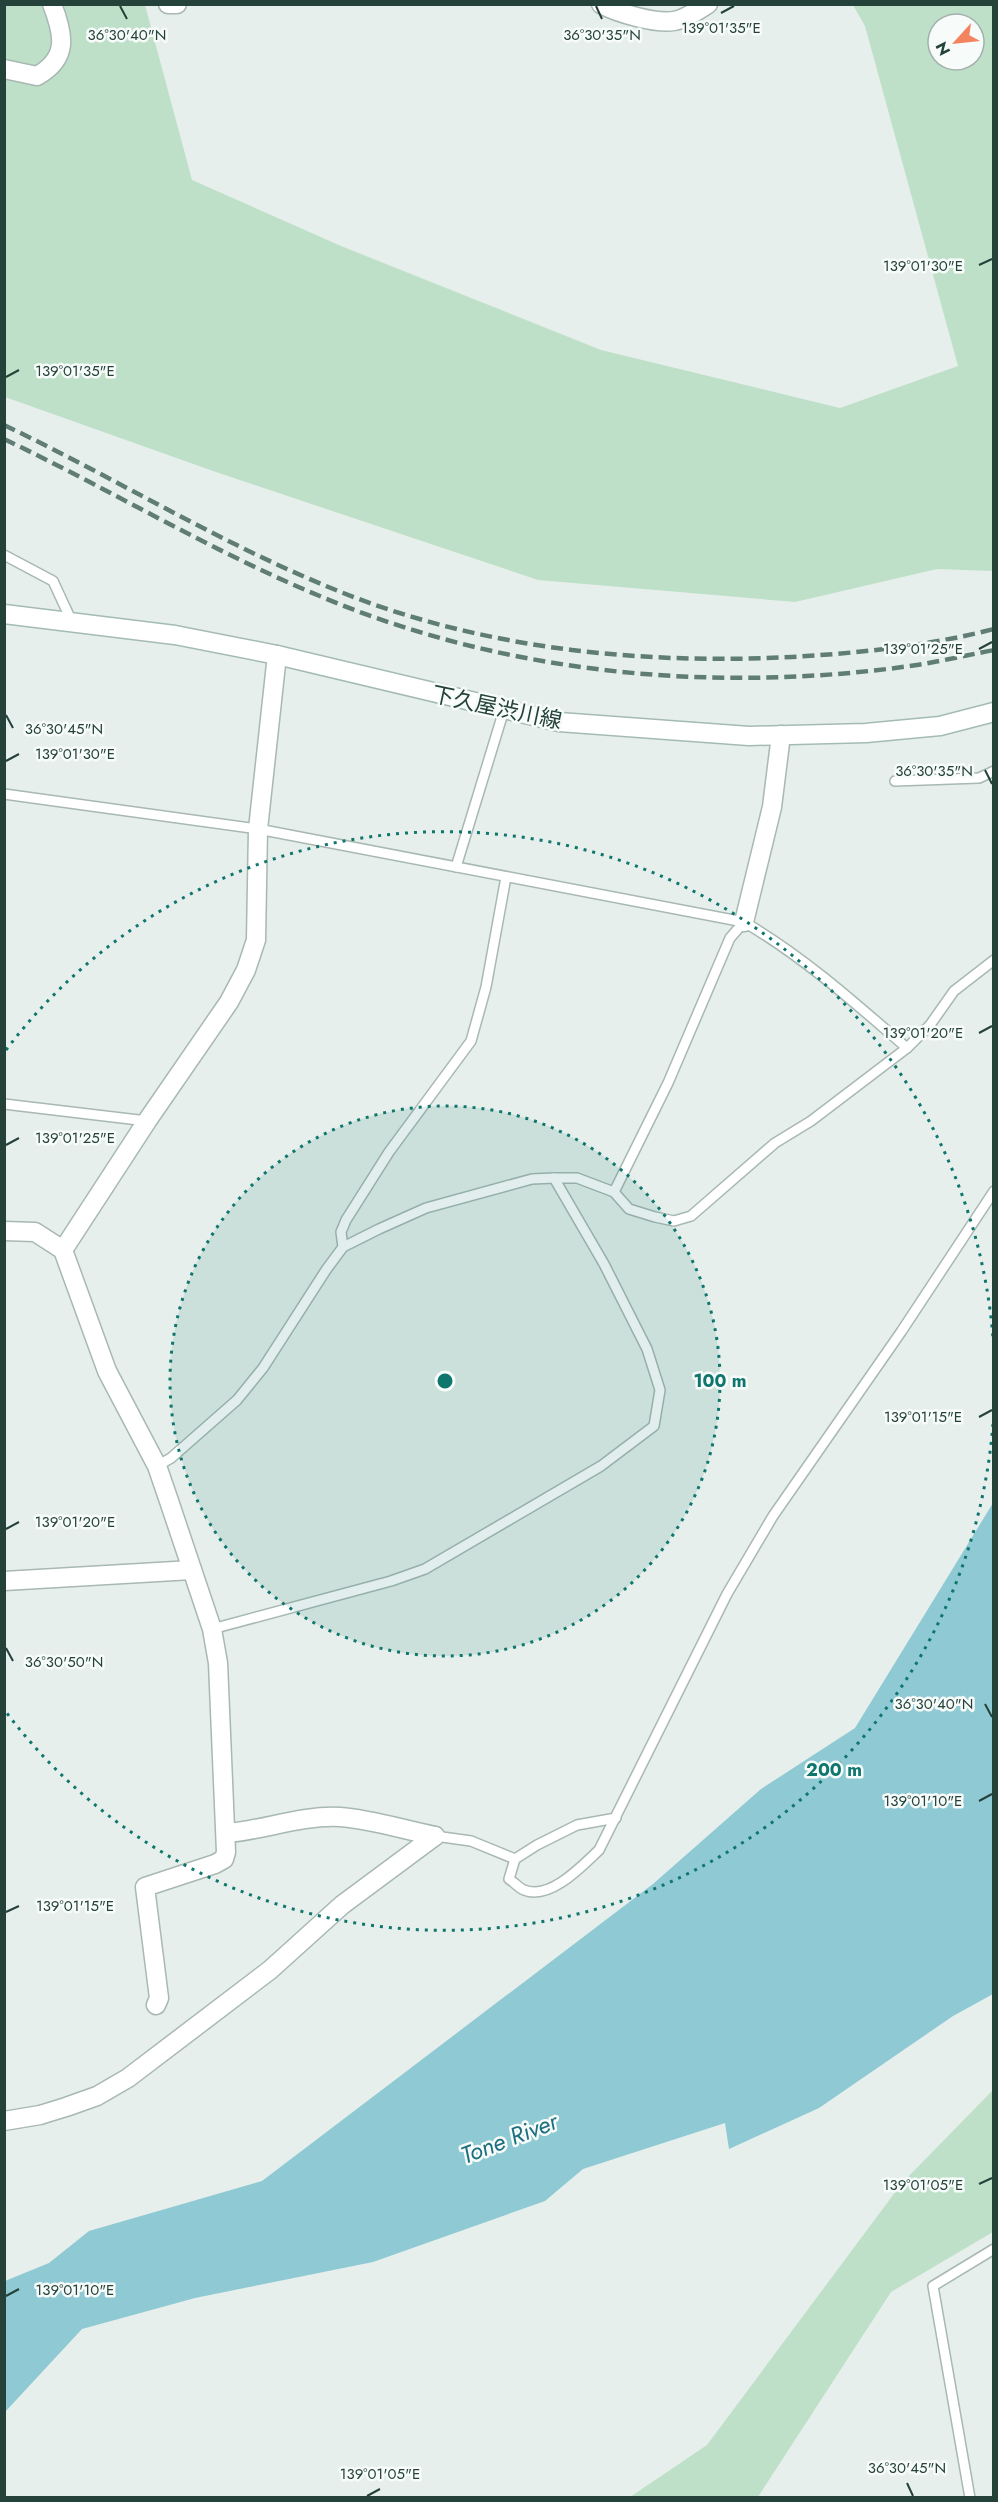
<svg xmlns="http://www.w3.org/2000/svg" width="998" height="2502" font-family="Jost,'Noto Sans JP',sans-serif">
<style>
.green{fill:#bfe0c8;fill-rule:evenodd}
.water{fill:#8ec9d4}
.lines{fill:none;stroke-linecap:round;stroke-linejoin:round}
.lane-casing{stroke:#a8b8b2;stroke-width:12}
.street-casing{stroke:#a8b8b2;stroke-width:21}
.secondary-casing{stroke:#a4bbb3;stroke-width:21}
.lane{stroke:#fff;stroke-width:9}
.street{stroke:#fff;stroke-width:18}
.secondary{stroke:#fff;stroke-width:18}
.rail{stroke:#5f7d75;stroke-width:4.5;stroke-dasharray:12 6;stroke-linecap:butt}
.ticks{fill:none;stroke:#24423a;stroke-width:2}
.ring{fill:none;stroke:#0f766e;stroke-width:3;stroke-dasharray:3 6}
.labels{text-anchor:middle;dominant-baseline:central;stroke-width:5;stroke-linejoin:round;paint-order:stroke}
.street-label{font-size:22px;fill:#24423a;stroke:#f7fbf9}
.water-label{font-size:24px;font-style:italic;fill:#1c6f80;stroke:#f7fbf9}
.ticks-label{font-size:15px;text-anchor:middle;fill:#24423a;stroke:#f7fbf9;stroke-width:5;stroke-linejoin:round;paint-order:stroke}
.centre{fill:#0f766e;stroke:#f7fbf9;stroke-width:3}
.ring-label{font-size:18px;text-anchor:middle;font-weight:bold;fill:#0f766e;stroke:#f7fbf9;stroke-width:5;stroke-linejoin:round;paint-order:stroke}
</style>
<rect width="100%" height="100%" fill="#e6efeb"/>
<g class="green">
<path d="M 5,5 L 145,5 L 192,180 L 341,246 L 601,350 L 840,408 L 958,366 L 865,26 L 853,5 L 993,5 L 993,571 L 937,569 L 795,602 L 538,580 L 213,471 L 5,397 ZM 938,24 L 974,24 L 974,60 L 938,60 Z"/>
<path d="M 993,2090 L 993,2232 L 891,2292 L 758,2497 L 630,2497 L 707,2445 L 902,2183 Z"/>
</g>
<path class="water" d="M 993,1503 L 993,1994 L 953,2016 L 819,2108 L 729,2149 L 725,2123 L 583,2169 L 545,2201 L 373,2262 L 195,2298 L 82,2329 L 5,2412 L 5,2281 L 49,2263 L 89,2231 L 262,2181 L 653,1884 L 761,1789 L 855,1728 Z"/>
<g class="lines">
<g class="lane-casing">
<g id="lane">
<path d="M 4,555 L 53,581 L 72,622"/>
<path d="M 895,781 L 979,778 L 994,771"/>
<path d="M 4,794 L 258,829 L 744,922 C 804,957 855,1003 907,1048"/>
<path d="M 456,867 L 504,710"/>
<path d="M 4,1104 L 147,1121"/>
<path d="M 614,1192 L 668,1083 L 730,938 L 744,922"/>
<path d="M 343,1247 L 341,1232 L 346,1220 L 389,1152 L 471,1041 L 486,987 L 506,877"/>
<path d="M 157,1466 L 171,1458 L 237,1400 L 263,1368 L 326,1270 L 343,1247 L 379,1229 L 426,1208 L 532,1179 L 554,1178 L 577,1178 L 614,1192 L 629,1209 L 655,1217 L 674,1221 L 691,1216 L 775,1143 L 811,1121 L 907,1048 L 930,1025 L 954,991 L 994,960"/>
<path d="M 212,1629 L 391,1581 L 425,1569 L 601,1466 L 654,1426 L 660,1390 L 647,1349 L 604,1264 L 554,1178"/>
<path d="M 435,1836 L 471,1841 L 515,1859 L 537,1845 L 577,1825 L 616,1818"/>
<path d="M 515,1859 L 509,1879 C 514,1882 519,1888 524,1890 C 550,1901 583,1865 599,1850 L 727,1594 L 773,1516 L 901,1332 L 994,1191"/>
<path d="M 970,2498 L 933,2286 L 994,2249"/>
</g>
</g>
<g class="street-casing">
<g id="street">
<path d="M 168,4 L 177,4"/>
<path d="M 601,4 C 617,13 656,24 674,21 C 686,19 698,10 708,4"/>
<path d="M 4,69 L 37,76 C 69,58 64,35 52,4"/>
<path d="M 744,922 L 772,807 L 781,735"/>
<path d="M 4,1231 L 35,1232 L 63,1250 L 107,1371 L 157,1466 L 169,1501 L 212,1629 L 218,1663 L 226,1852 L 224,1859 L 215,1864 L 145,1887 L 159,1998 L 156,2005"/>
<path d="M 63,1250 L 147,1121 L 229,1002 L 246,970 L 256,940 L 258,829 L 277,655"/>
<path d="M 4,1581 L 192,1570"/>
<path d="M 227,1833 C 265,1830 301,1815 340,1817 C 371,1819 404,1830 435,1836"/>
<path d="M 4,2121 L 40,2115 L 66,2107 L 97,2096 L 128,2078 L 270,1970 L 342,1905 L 435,1836"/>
</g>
</g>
<g class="secondary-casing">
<path id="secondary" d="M 4,614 L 175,635 L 277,655 L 559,722 L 749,736 L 866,733 L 940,726 L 994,712"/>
</g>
<use href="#lane" class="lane"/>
<use href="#street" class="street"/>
<use href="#secondary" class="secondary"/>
<g class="rail">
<path d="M 4,425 C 113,477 215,540 326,586 C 473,648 635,665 792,657 C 859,653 928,646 994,629"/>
<path d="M 4,439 C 111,490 213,552 322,597 C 507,675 718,694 917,665 C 942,661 968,655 994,650"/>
</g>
</g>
<path class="ticks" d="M 120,6 L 127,19M 596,6 L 602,19M 721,13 L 734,6M 979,265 L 992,259M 6,377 L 19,370M 979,649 L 992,642M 6,715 L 13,728M 6,761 L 19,754M 985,770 L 992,784M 979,1033 L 992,1026M 6,1145 L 19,1138M 979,1417 L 992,1410M 6,1529 L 19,1522M 6,1648 L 13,1661M 985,1704 L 992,1717M 979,1801 L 992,1794M 6,1912 L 19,1906M 979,2184 L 992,2178M 6,2296 L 19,2289M 907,2483 L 913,2496M 367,2496 L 380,2489"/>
<circle cx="445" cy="1381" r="275" fill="#0f766e" fill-opacity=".12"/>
<g class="ring">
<circle cx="445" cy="1381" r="275"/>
<path d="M993 1424A550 550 0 0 1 6 1712M6 1050A550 550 0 0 1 993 1338"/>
</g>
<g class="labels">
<g class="street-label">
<text transform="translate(497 707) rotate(12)">下久屋渋川線</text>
</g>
<g class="water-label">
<text transform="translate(509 2138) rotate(-21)">Tone River</text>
</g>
</g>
<g class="ticks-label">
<text x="721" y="33">139°01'35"E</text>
<text x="127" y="40">36°30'40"N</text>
<text x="602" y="40">36°30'35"N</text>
<text x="923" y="271">139°01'30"E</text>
<text x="75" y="376">139°01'35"E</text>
<text x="923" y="654">139°01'25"E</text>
<text x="64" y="734">36°30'45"N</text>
<text x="75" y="759">139°01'30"E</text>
<text x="934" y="776">36°30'35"N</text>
<text x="923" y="1038">139°01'20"E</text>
<text x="75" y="1143">139°01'25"E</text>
<text x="923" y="1422">139°01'15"E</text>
<text x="75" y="1527">139°01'20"E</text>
<text x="64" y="1667">36°30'50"N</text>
<text x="934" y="1709">36°30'40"N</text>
<text x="923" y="1806">139°01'10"E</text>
<text x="75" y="1911">139°01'15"E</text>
<text x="923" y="2190">139°01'05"E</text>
<text x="75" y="2295">139°01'10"E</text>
<text x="907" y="2473">36°30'45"N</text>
<text x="380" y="2479">139°01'05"E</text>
</g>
<circle cx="445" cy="1381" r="9" class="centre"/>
<g class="ring-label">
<text x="720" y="1387">100 m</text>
<text x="834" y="1776">200 m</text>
</g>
<rect width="998" height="2502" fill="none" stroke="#24423a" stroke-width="12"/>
<g transform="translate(956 42) rotate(243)"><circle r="28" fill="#f7fbf9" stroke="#a3b1ad" stroke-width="1.5"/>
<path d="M0-4.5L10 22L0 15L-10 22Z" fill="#f4845f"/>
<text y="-9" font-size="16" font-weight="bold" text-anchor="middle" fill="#24423a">N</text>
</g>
</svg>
